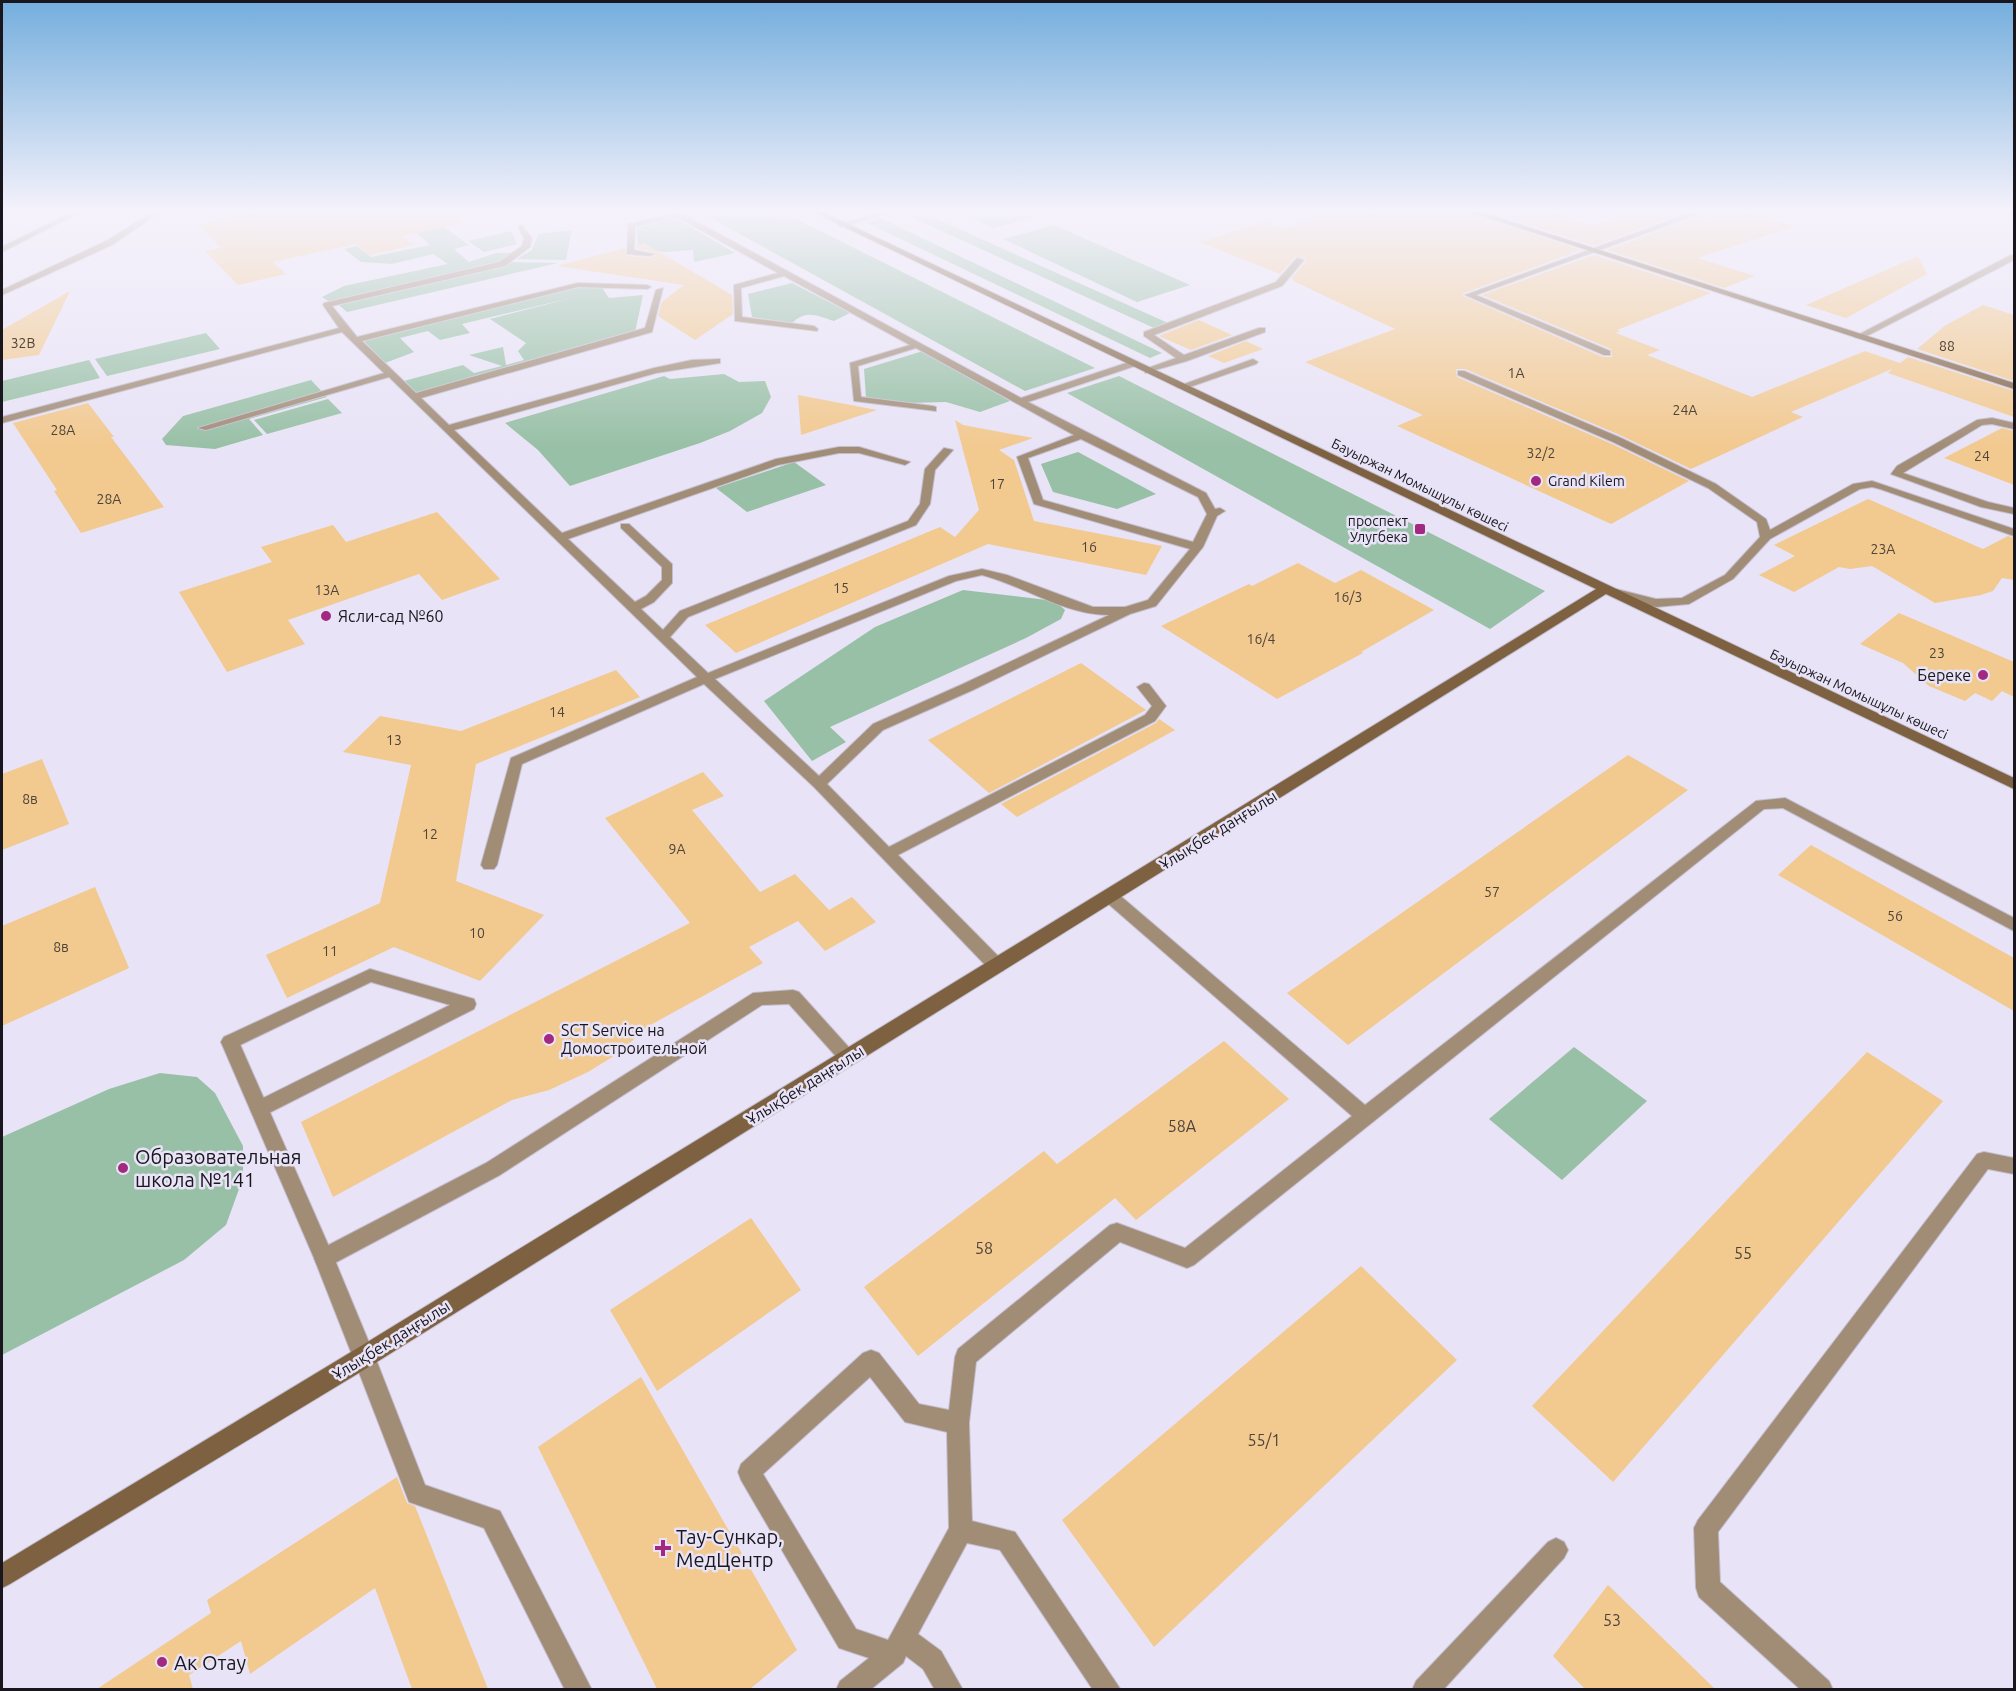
<svg xmlns="http://www.w3.org/2000/svg" width="2016" height="1691" font-family="Ubuntu,sans-serif">
<style>
.green{fill:#98c0a6}
.building{fill:#f2c98f}
.lines{fill:none;stroke-linecap:round;stroke-linejoin:round}
.lane-casing{stroke:#c3becf;stroke-width:2}
.street-casing{stroke:#c3becf;stroke-width:2}
.secondary-casing{stroke:#c3becf;stroke-width:2}
.lane{fill:#a18c76;fill-rule:evenodd}
.street{fill:#a18c76;fill-rule:evenodd}
.secondary{fill:#7e6141;fill-rule:evenodd}
.poi-dot{fill:#a12980;stroke:#e8e3f6;stroke-width:2}
.labels{text-anchor:middle;dominant-baseline:central;stroke-width:5;stroke-linejoin:round;paint-order:stroke}
.number-label{font-size:14px;fill:#4f443a}
.far-poi-label{font-size:14px;fill:#19171d;stroke:#e8e3f6;text-anchor:start}
.far-street-label{font-size:14px;fill:#19171d;stroke:#e8e3f6}
.poi-label{font-size:16px;fill:#19171d;stroke:#e8e3f6;text-anchor:start}
.street-label{font-size:16px;fill:#19171d;stroke:#e8e3f6}
.near-number-label{font-size:16px;fill:#4f443a}
.near-poi-label{font-size:20px;fill:#19171d;stroke:#e8e3f6;text-anchor:start}
</style>
<rect width="100%" height="100%" fill="#e8e3f6"/>
<g class="green">
<path d="M 698,211 L 762,211 L 776,218 L 784,216 L 798,220 L 1095,368 L 1025,391 Z"/>
<path d="M 919,211 L 1168,323 L 1154,328 L 902,213 Z"/>
<path d="M 957,211 L 1028,211 L 1039,216 L 993,228 Z"/>
<path d="M 675,218 L 735,253 L 694,262 L 693,250 L 664,252 L 638,248 L 637,228 Z"/>
<path d="M 880,218 L 1162,353 L 1150,358 L 865,222 Z"/>
<path d="M 1054,225 L 1190,285 L 1137,302 L 1003,239 Z"/>
<path d="M 443,226 L 469,245 L 454,249 L 469,262 L 496,253 L 512,253 L 500,263 L 330,302 L 322,297 L 344,286 L 448,264 L 433,254 L 392,264 L 361,262 L 344,249 L 357,246 L 371,257 L 430,245 L 413,230 Z"/>
<path d="M 572,230 L 566,260 L 517,259 L 532,250 L 538,234 Z"/>
<path d="M 511,231 L 517,244 L 484,252 L 468,241 Z"/>
<path d="M 512,262 L 558,263 L 347,312 L 339,305 L 501,267 Z"/>
<path d="M 792,283 L 850,313 L 834,321 C 817,316 807,309 792,323 L 752,317 L 748,294 Z"/>
<path d="M 600,285 L 609,298 L 643,295 L 635,332 L 416,393 L 404,381 L 463,365 L 474,373 L 502,366 L 469,355 L 503,347 L 506,365 L 524,360 L 518,351 L 526,343 L 490,319 L 575,297 L 462,324 L 470,333 L 440,340 L 428,331 L 400,338 L 414,352 L 385,363 L 360,337 L 565,286 Z"/>
<path d="M 206,333 L 220,349 L 107,376 L 95,359 Z"/>
<path d="M 923,351 L 1010,401 L 980,412 L 946,402 L 908,403 L 866,398 L 864,369 Z"/>
<path d="M 89,360 L 100,378 L 2,402 L 2,381 Z"/>
<path d="M 724,374 L 739,382 L 765,381 L 771,397 L 762,413 L 730,431 L 700,443 L 570,486 L 538,450 L 505,423 L 664,376 L 670,379 Z"/>
<path d="M 1119,376 L 1545,591 L 1490,629 L 1067,393 Z"/>
<path d="M 311,380 L 327,397 L 249,419 L 263,435 L 215,449 L 166,445 L 162,439 L 183,416 Z"/>
<path d="M 328,399 L 342,413 L 267,434 L 254,420 Z"/>
<path d="M 1078,452 L 1156,494 L 1117,509 L 1053,492 L 1041,464 Z"/>
<path d="M 794,462 L 826,485 L 747,512 L 716,488 Z"/>
<path d="M 963,590 L 1055,601 L 1065,610 L 1061,619 L 1026,638 L 830,727 L 846,742 L 812,761 L 764,701 L 875,627 Z"/>
<path d="M 1574,1047 L 1647,1101 L 1562,1180 L 1489,1119 Z"/>
<path d="M 160,1073 L 197,1077 L 215,1093 L 243,1146 L 243,1178 L 226,1225 L 184,1260 L 2,1355 L 2,1137 L 109,1089 Z"/>
</g>
<g class="building">
<path d="M 266,211 L 459,211 L 460,224 L 402,236 L 414,245 L 370,255 L 356,244 L 273,262 L 286,274 L 238,285 L 205,251 L 221,248 L 199,225 Z"/>
<path d="M 1381,211 L 1465,211 L 1581,250 L 1464,293 L 1463,296 L 1603,357 L 1612,357 L 1611,349 L 1482,295 L 1594,255 L 1711,293 L 1617,330 L 1620,331 L 1616,333 L 1660,350 L 1647,355 L 1752,397 L 1865,351 L 1900,363 L 1908,357 L 2014,391 L 2014,417 L 1888,373 L 1892,369 L 1791,412 L 1803,417 L 1691,469 L 1622,436 L 1465,369 L 1456,369 L 1457,377 L 1612,444 L 1689,481 L 1611,524 L 1397,426 L 1423,415 L 1305,362 L 1395,329 L 1293,281 L 1295,280 L 1291,279 L 1306,261 L 1305,258 L 1295,257 L 1280,274 L 1199,242 L 1265,222 L 1282,229 L 1336,212 L 1357,219 Z"/>
<path d="M 1487,211 L 1546,211 L 1592,226 L 1637,211 L 1683,213 L 1594,246 Z"/>
<path d="M 1738,211 L 1797,226 L 1697,258 L 1755,276 L 1724,288 L 1607,250 L 1697,217 L 1710,221 Z"/>
<path d="M 644,243 L 732,295 L 733,314 L 695,340 L 658,316 L 662,302 L 684,285 L 557,266 L 625,248 L 627,256 L 650,258 L 655,256 L 654,252 L 636,248 L 636,245 Z"/>
<path d="M 1918,256 L 1927,274 L 1846,318 L 1806,305 Z"/>
<path d="M 70,291 L 39,355 L 2,360 L 2,330 Z"/>
<path d="M 1983,305 L 2014,315 L 2014,381 L 1917,349 L 1946,325 Z"/>
<path d="M 1199,320 L 1232,335 L 1191,350 L 1159,336 Z"/>
<path d="M 1246,341 L 1263,349 L 1224,363 L 1208,356 Z"/>
<path d="M 798,395 L 877,410 L 801,435 Z"/>
<path d="M 88,403 L 114,437 L 111,437 L 164,507 L 81,533 L 54,491 L 57,490 L 13,423 Z"/>
<path d="M 955,420 L 963,425 L 1033,438 L 999,450 L 1014,460 L 1034,521 L 1162,546 L 1146,575 L 988,544 L 736,653 L 705,625 L 940,527 L 955,537 L 979,510 Z"/>
<path d="M 2002,428 L 2014,431 L 2014,485 L 1944,458 Z"/>
<path d="M 1868,499 L 1983,549 L 2008,536 L 2014,538 L 2014,580 L 2002,578 L 1993,591 L 1981,595 L 1935,603 L 1872,566 L 1850,569 L 1839,567 L 1794,592 L 1759,575 L 1795,556 L 1774,545 Z"/>
<path d="M 437,512 L 500,579 L 442,600 L 419,574 L 288,620 L 305,644 L 227,672 L 179,592 L 272,562 L 261,547 L 333,525 L 346,542 Z"/>
<path d="M 1298,563 L 1335,583 L 1361,570 L 1434,610 L 1361,652 L 1363,653 L 1277,699 L 1161,626 L 1249,584 L 1252,586 Z"/>
<path d="M 1899,613 L 2014,662 L 2014,697 L 2002,691 L 1992,701 L 1975,693 L 1965,701 L 1929,686 L 1903,663 L 1860,644 Z"/>
<path d="M 1081,663 L 1146,710 L 989,793 L 928,740 Z"/>
<path d="M 616,670 L 640,697 L 476,764 L 456,881 L 544,915 L 480,981 L 394,947 L 287,998 L 266,955 L 380,903 L 411,765 L 343,752 L 380,716 L 461,731 Z"/>
<path d="M 1159,719 L 1175,730 L 1017,817 L 1001,804 L 1156,723 Z"/>
<path d="M 1628,755 L 1688,790 L 1348,1045 L 1287,993 Z"/>
<path d="M 42,759 L 69,824 L 2,850 L 2,774 Z"/>
<path d="M 703,772 L 724,796 L 692,810 L 760,892 L 795,874 L 829,910 L 852,897 L 876,922 L 825,951 L 798,921 L 749,947 L 763,963 L 645,1028 L 622,1051 L 588,1072 L 549,1090 L 512,1100 L 333,1197 L 301,1122 L 690,923 L 605,818 Z"/>
<path d="M 1811,845 L 2014,958 L 2014,1011 L 1778,875 Z"/>
<path d="M 95,887 L 129,968 L 2,1026 L 2,926 Z"/>
<path d="M 1224,1041 L 1289,1099 L 1136,1220 L 1115,1198 L 918,1356 L 864,1287 L 1044,1151 L 1057,1164 Z"/>
<path d="M 1867,1052 L 1943,1101 L 1613,1482 L 1532,1406 Z"/>
<path d="M 751,1218 L 801,1290 L 657,1391 L 610,1310 Z"/>
<path d="M 1361,1266 L 1457,1360 L 1154,1647 L 1062,1520 Z"/>
<path d="M 641,1377 L 797,1650 L 750,1689 L 657,1689 L 538,1447 Z"/>
<path d="M 397,1477 L 407,1503 L 415,1506 L 488,1689 L 412,1689 L 375,1588 L 250,1674 L 241,1641 L 189,1675 L 193,1689 L 97,1689 L 211,1613 L 207,1600 Z"/>
<path d="M 1608,1585 L 1715,1689 L 1585,1689 L 1553,1656 Z"/>
</g>
<g class="lines">
<g class="lane-casing">
<g id="lane">
<path d="M 74,211 L 83,211 L 2,252 L 2,247 Z"/>
<path d="M 154,211 L 162,211 L 112,245 L 2,295 L 2,290 L 106,241 Z"/>
<path d="M 668,211 L 677,211 L 1021,398 L 1129,362 L 1135,362 L 1135,366 L 1028,402 L 1206,493 L 1215,509 L 1220,508 L 1225,511 L 1217,516 L 1203,547 L 1156,606 L 1130,614 L 973,690 L 883,730 L 827,784 L 889,847 L 1145,715 L 1152,706 L 1137,687 L 1144,683 L 1149,684 L 1166,706 L 1155,721 L 898,855 L 1003,961 L 1005,966 L 1003,971 L 997,972 L 991,971 L 814,787 L 704,684 L 522,764 L 497,865 L 494,869 L 484,869 L 481,865 L 511,758 L 697,677 L 389,377 L 206,430 L 198,428 L 384,373 L 342,332 L 2,423 L 2,417 L 339,328 L 323,305 L 324,303 L 499,262 L 522,246 L 524,238 L 518,227 L 522,225 L 532,238 L 530,247 L 505,266 L 332,306 L 357,337 L 578,283 L 647,285 L 651,287 L 647,289 L 578,287 L 362,341 L 416,393 L 645,328 L 656,290 L 663,288 L 652,332 L 421,398 L 449,425 L 654,368 L 692,360 L 720,359 L 720,363 L 656,373 L 454,430 L 562,533 L 776,459 L 839,447 L 859,447 L 910,462 L 905,465 L 859,453 L 839,453 L 778,465 L 568,539 L 635,602 L 646,596 L 662,580 L 662,567 L 621,528 L 621,524 L 629,524 L 672,564 L 672,583 L 654,602 L 641,609 L 663,630 L 680,611 L 908,521 L 920,504 L 925,469 L 944,448 L 953,450 L 935,470 L 930,504 L 916,525 L 688,617 L 670,637 L 708,673 L 949,576 L 982,569 L 1007,575 L 1093,607 L 1125,607 L 1148,600 L 1190,549 L 1034,504 L 1017,457 L 1074,435 L 916,348 L 858,366 L 861,397 L 933,406 L 936,407 L 936,411 L 854,401 L 850,363 L 910,345 L 784,276 L 741,288 L 742,317 L 814,326 L 818,329 L 817,331 L 735,321 L 734,285 L 778,273 L 677,217 L 635,227 L 634,250 L 654,254 L 650,256 L 627,254 L 628,224 L 671,214 ZM 1081,439 L 1198,497 L 1207,514 L 1193,542 L 1043,500 L 1028,458 ZM 982,575 C 1024,586 1065,615 1109,615 L 963,684 L 873,724 L 819,776 L 715,679 L 956,581 Z"/>
<path d="M 884,211 L 897,211 L 841,227 L 837,225 Z"/>
<path d="M 1297,258 L 1304,260 L 1282,286 L 1154,335 L 1184,355 L 1259,328 L 1265,328 L 1265,332 L 1187,361 L 1145,373 L 1145,369 L 1176,358 L 1144,336 L 1144,332 L 1276,282 Z"/>
<path d="M 1253,359 L 1258,362 L 1256,364 L 1184,389 L 1176,387 Z"/>
<path d="M 1458,371 L 1464,371 L 1621,438 L 1716,484 L 1766,519 L 1770,530 L 1853,484 L 1872,481 L 2014,529 L 2014,536 L 1880,489 L 1872,487 L 1860,489 L 1770,539 L 1733,579 L 1689,604 L 1656,607 L 1612,596 L 1612,590 L 1616,589 L 1656,599 L 1682,598 L 1725,575 L 1760,537 L 1757,522 L 1708,488 L 1613,442 L 1458,375 Z"/>
<path d="M 1992,418 L 2014,423 L 2014,429 L 1992,424 L 1982,425 L 1903,473 L 1988,502 L 2014,508 L 2014,514 L 1981,507 L 1891,474 L 1897,466 L 1977,420 Z"/>
<path d="M 1785,798 L 2014,918 L 2014,931 L 1783,808 L 1764,809 L 1194,1265 L 1187,1268 L 1120,1242 L 976,1362 L 969,1423 L 972,1521 L 1015,1532 L 1121,1690 L 1093,1690 L 1000,1550 L 967,1543 L 918,1634 L 941,1651 L 963,1690 L 935,1690 L 923,1669 L 906,1656 L 903,1663 L 870,1690 L 836,1690 L 840,1681 L 869,1658 L 839,1648 L 741,1480 L 738,1472 L 741,1464 L 863,1353 L 871,1350 L 879,1353 L 919,1404 L 949,1410 L 955,1357 L 958,1349 L 1110,1225 L 1117,1223 L 1185,1248 L 1352,1116 L 1105,901 L 1103,897 L 1105,893 L 1117,893 L 1365,1105 L 1756,801 ZM 870,1377 L 905,1422 L 947,1432 L 949,1528 L 888,1640 L 856,1629 L 763,1474 Z"/>
<path d="M 370,969 L 474,999 L 476,1004 L 474,1009 L 265,1115 L 259,1117 L 253,1115 L 250,1109 L 253,1103 L 450,1005 L 371,982 L 236,1047 L 230,1049 L 224,1047 L 221,1042 L 224,1037 Z"/>
<path d="M 793,990 L 799,992 L 854,1053 L 857,1058 L 854,1063 L 848,1065 L 842,1063 L 789,1004 L 762,1005 L 500,1175 L 331,1265 L 324,1268 L 317,1265 L 314,1258 L 317,1251 L 486,1163 L 753,993 Z"/>
<path d="M 1984,1152 L 2014,1158 L 2014,1174 L 1988,1169 L 1718,1532 L 1720,1582 L 1829,1681 L 1833,1690 L 1801,1690 L 1699,1597 L 1696,1588 L 1694,1528 L 1698,1520 L 1977,1154 Z"/>
<path d="M 364,1346 L 372,1349 L 425,1485 L 500,1511 L 592,1690 L 565,1690 L 484,1528 L 409,1502 L 353,1357 L 356,1349 Z"/>
<path d="M 1556,1538 L 1564,1542 L 1568,1550 L 1564,1558 L 1443,1690 L 1412,1690 L 1416,1681 L 1548,1542 Z"/>
</g>
</g>
<g class="street-casing">
<g id="street">
<path d="M 1696,211 L 1707,211 L 1476,295 L 1610,351 L 1610,355 L 1604,355 L 1465,295 Z"/>
<path d="M 2000,211 L 2014,212 L 2014,216 L 2000,213 Z"/>
<path d="M 2011,255 L 2014,255 L 2014,260 L 1861,339 L 1854,337 Z"/>
<path d="M 230,1035 L 236,1037 L 239,1042 L 334,1258 L 375,1357 L 372,1365 L 364,1368 L 356,1365 L 314,1258 L 221,1042 L 224,1037 Z"/>
</g>
</g>
<g class="secondary-casing">
<g id="secondary">
<path d="M 811,211 L 821,211 L 2014,778 L 2014,789 L 1606,594 L 372,1365 L 10,1584 L 2,1588 L 2,1563 L 356,1349 L 1596,589 Z"/>
<path d="M 1467,211 L 1478,211 L 2014,383 L 2014,389 Z"/>
</g>
</g>
<use href="#lane" class="lane"/>
<use href="#street" class="street"/>
<use href="#secondary" class="secondary"/>
</g>
<linearGradient id="sky" x2="0" y2="1"><stop stop-color="#74aedd"/><stop offset="0.47" stop-color="#f5f2fb"/><stop offset="1" stop-color="#f5f2fb" stop-opacity="0"/></linearGradient>
<rect width="2016" height="448" fill="url(#sky)"/>
<g class="poi-dot">
<circle cx="1536" cy="481" r="6"/>
<rect x="1414" y="523" width="12" height="12" rx="3"/>
<circle cx="326" cy="616" r="6"/>
<circle cx="1983" cy="675" r="6"/>
<circle cx="549" cy="1039" r="6"/>
<circle cx="123" cy="1168" r="6"/>
<path d="M660 1539h6v6h6v6h-6v6h-6v-6h-6v-6h6z"/>
<circle cx="162" cy="1662" r="6"/>
</g>
<g class="labels">
<g class="number-label">
<text x="23" y="343">32В</text>
<text x="1947" y="346">88</text>
<text x="1516" y="373">1А</text>
<text x="1685" y="410">24А</text>
<text x="63" y="430">28А</text>
<text x="1541" y="453">32/2</text>
<text x="1982" y="456">24</text>
<text x="997" y="484">17</text>
<text x="109" y="499">28А</text>
<text x="1089" y="547">16</text>
<text x="1883" y="549">23А</text>
<text x="841" y="588">15</text>
<text x="327" y="590">13А</text>
<text x="1348" y="597">16/3</text>
<text x="1261" y="639">16/4</text>
<text x="1937" y="653">23</text>
<text x="557" y="712">14</text>
<text x="394" y="740">13</text>
<text x="30" y="799">8в</text>
<text x="430" y="834">12</text>
<text x="677" y="849">9А</text>
<text x="1492" y="892">57</text>
<text x="1895" y="916">56</text>
<text x="477" y="933">10</text>
<text x="61" y="947">8в</text>
<text x="330" y="951">11</text>
</g>
<g class="far-poi-label">
<text x="1548" y="481">Grand Kilem</text>
<text x="1408" y="521" text-anchor="end">проспект<tspan x="1408" dy="16">Улугбека</tspan></text>
</g>
<g class="far-street-label">
<text transform="translate(1420 485) rotate(26)">Бауыржан Момышұлы көшесі</text>
<text transform="translate(1859 694) rotate(25)">Бауыржан Момышұлы көшесі</text>
</g>
<g class="poi-label">
<text x="338" y="616">Ясли-сад №60</text>
<text x="1971" y="675" text-anchor="end">Береке</text>
<text x="561" y="1030">SCT Service на<tspan x="561" dy="18">Домостроительной</tspan></text>
</g>
<g class="street-label">
<text transform="translate(1218 830) rotate(-32)">Ұлықбек даңғылы</text>
<text transform="translate(805 1085) rotate(-32)">Ұлықбек даңғылы</text>
<text transform="translate(391 1340) rotate(-32)">Ұлықбек даңғылы</text>
</g>
<g class="near-number-label">
<text x="1182" y="1126">58А</text>
<text x="984" y="1248">58</text>
<text x="1743" y="1253">55</text>
<text x="1264" y="1440">55/1</text>
<text x="1612" y="1620">53</text>
</g>
<g class="near-poi-label">
<text x="135" y="1156">Образовательная<tspan x="135" dy="23">школа №141</tspan></text>
<text x="676" y="1536">Тау-Сункар,<tspan x="676" dy="23">МедЦентр</tspan></text>
<text x="174" y="1662">Ак Отау</text>
</g>
</g>
<rect width="2016" height="1691" fill="none" stroke="#19171d" stroke-width="6"/>
</svg>
